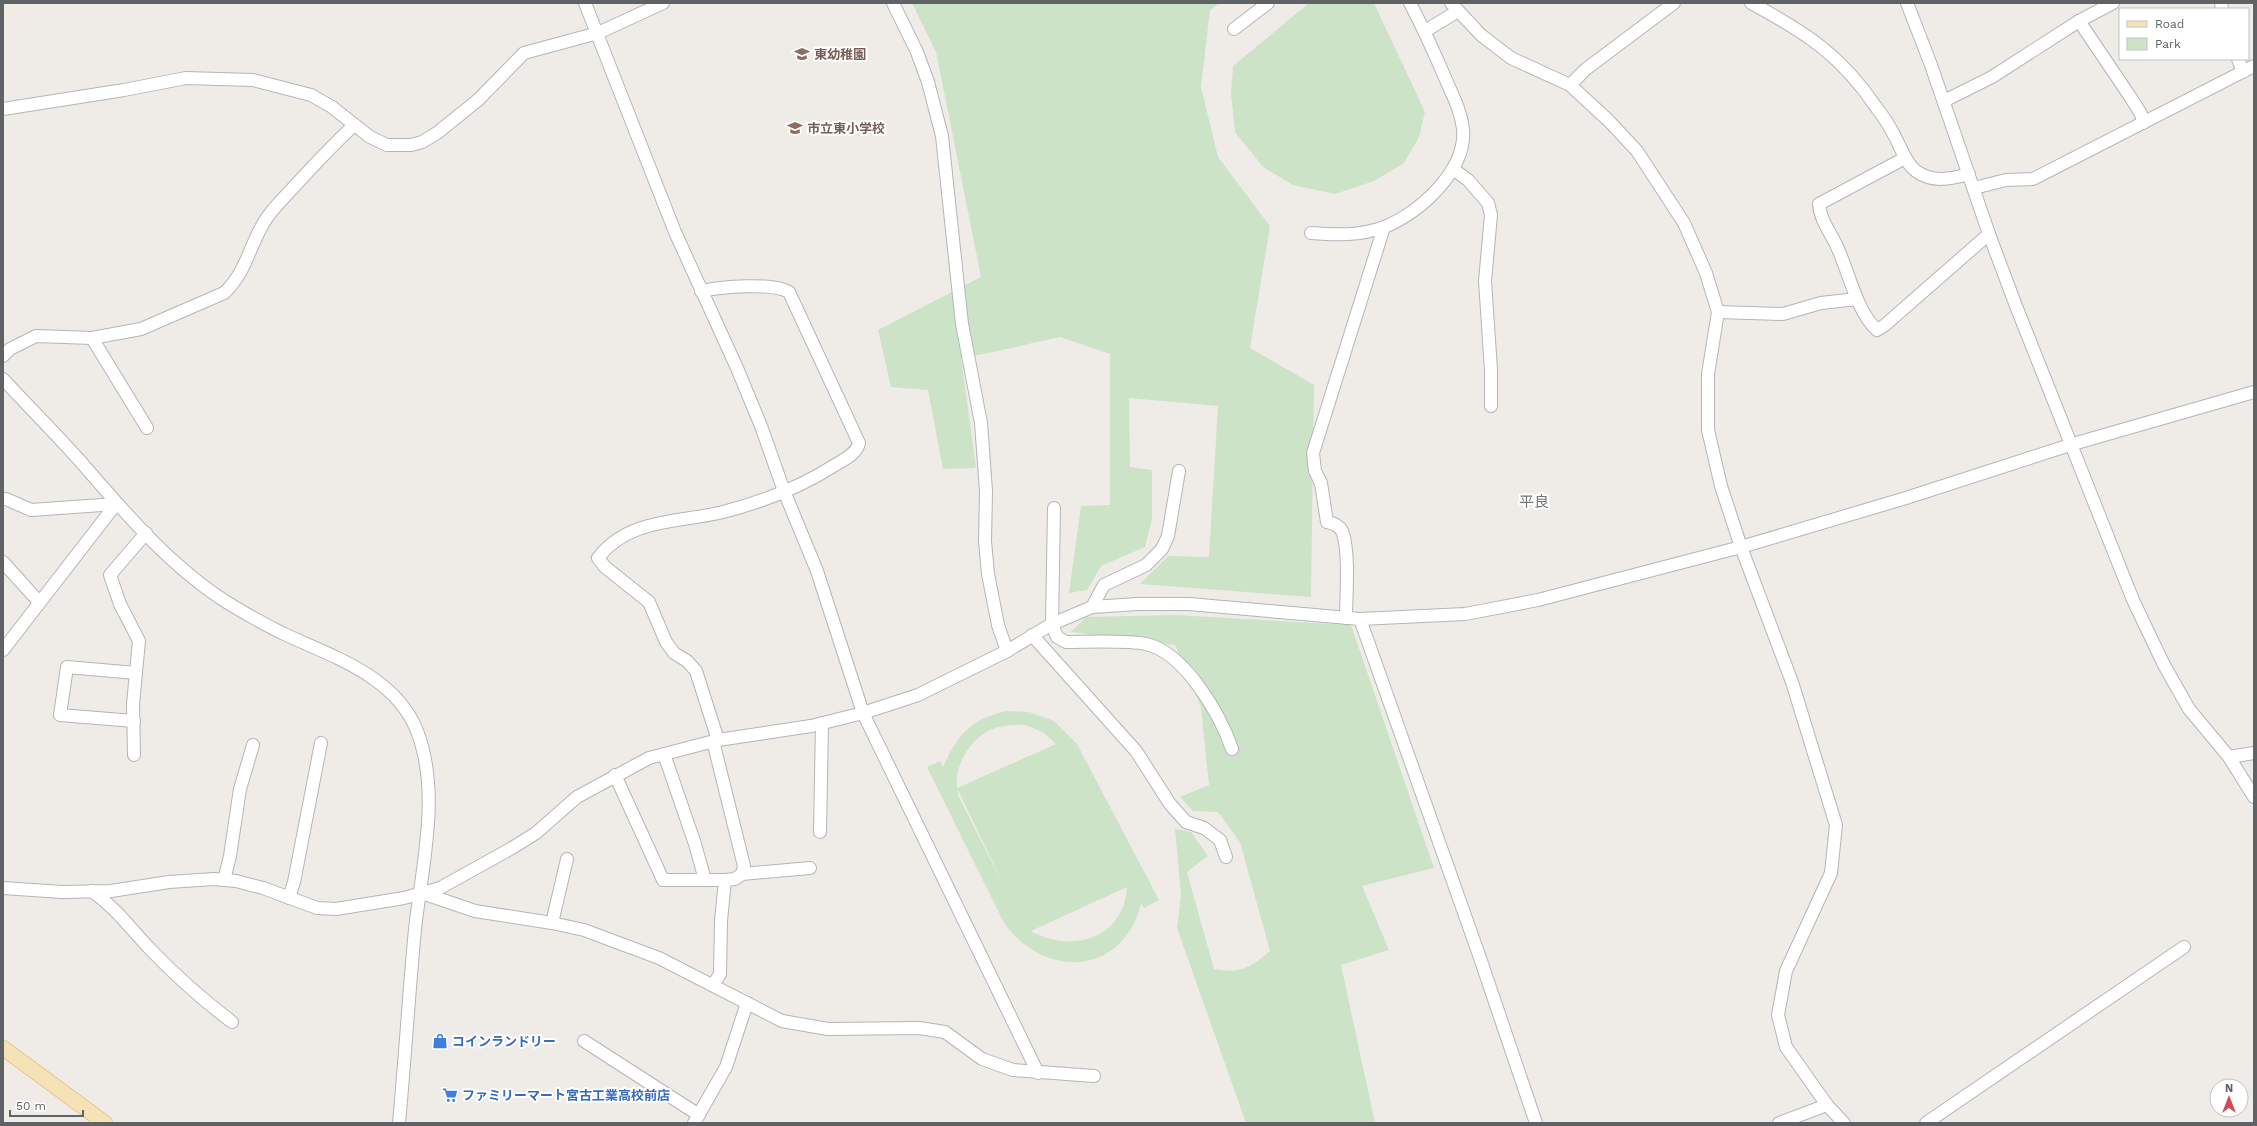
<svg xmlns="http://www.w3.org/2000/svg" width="2257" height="1126" font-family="'Work Sans','Noto Sans JP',sans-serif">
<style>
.green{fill:#cce3c8;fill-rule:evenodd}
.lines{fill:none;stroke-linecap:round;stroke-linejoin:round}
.minor-casing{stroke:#b3b5b8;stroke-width:14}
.major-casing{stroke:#e0b070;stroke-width:16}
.minor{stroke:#fff;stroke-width:12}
.major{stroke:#f5e2b7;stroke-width:15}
.labels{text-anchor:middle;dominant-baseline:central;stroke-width:4;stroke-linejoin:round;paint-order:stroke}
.education-label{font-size:13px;font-weight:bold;fill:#785e54;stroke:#fff;text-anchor:start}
.shop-label{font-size:13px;font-weight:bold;fill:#366cbe;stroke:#fff;text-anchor:start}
.quarter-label{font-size:15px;fill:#707578;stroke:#fff}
</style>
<rect width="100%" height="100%" fill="#efece8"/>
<g class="green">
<path d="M 912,3 L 1220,3 L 1210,10 L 1201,87 L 1218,157 L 1270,226 L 1250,348 L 1314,385 L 1311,597 L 1140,584 L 1168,556 L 1209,557 L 1218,406 L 1129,398 L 1130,467 L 1152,470 L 1152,519 L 1145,547 L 1101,566 L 1087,590 L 1069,593 L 1081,506 L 1110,505 L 1110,354 L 1060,337 L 984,354 L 961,357 L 976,468 L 943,469 L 928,390 L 891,387 L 878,330 L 981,277 L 936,52 Z"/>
<path d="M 1309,3 L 1374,3 L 1425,112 L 1419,137 L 1404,163 L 1374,181 L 1335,194 L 1293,185 L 1263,167 L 1235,132 L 1231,94 L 1233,66 Z"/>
<path d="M 1175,615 L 1351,625 L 1434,868 L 1362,886 L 1389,950 L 1341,965 L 1375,1123 L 1246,1123 L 1177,928 L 1181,895 L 1175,829 L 1191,832 L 1208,856 L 1187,872 L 1214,969 C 1240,974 1250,968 1270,951 L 1240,842 L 1218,812 L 1193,811 L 1180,797 L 1209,785 L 1201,707 L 1175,645 L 1071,632 L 1086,617 Z"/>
<path d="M 1006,711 L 1029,712 L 1054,721 L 1077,744 L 1159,900 L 1144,908 L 1141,904 C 1122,978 1042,979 1003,921 L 927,767 L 940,761 L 943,767 C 958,734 970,720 1006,711 ZM 1026,725 L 1044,733 L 1056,744 L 957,788 C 954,764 972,736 995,728 C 1004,725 1016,725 1026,725 ZM 958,790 L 1005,888 L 959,797 ZM 1127,887 C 1124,939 1072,954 1031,931 Z"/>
</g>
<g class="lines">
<g class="minor-casing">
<g id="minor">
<path d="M 585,3 L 675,232 L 737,368 L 761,426 L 784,491 L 817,571 L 863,713 L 1038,1073"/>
<path d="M 893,3 L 917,52 L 928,82 L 942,136 L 962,324 L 981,423 L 986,491 L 985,541 L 988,574 L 998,625 L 1007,651"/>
<path d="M 1451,3 L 1481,35 L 1511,58 L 1570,85 L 1609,121 L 1637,151 L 1684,223 L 1706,273 L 1718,312 L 1708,374 L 1708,430 L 1721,486 L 1741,547 L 1792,682 L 1836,825 L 1831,873 L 1786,971 L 1778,1015 L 1786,1047 L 1827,1105 L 1844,1123"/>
<path d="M 1751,3 C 1805,32 1841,55 1876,107 C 1883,116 1889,125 1894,135 C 1901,147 1905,163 1916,171 C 1932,183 1951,179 1969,174"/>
<path d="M 1907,3 L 1931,65 L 1989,234 L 2016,306 L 2133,600 L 2164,665 L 2189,709 L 2229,757 L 2254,797"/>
<path d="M 2221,3 L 2222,9"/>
<path d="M 2079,21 L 2131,98 L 2141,114 L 2143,123"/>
<path d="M 1234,29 L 1268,3"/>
<path d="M 1425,31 L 1458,11"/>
<path d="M 2238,59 L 2243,72"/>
<path d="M 1570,85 L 1586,69 L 1674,3"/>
<path d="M 1944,101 L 1992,77 L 2079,21 L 2113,3"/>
<path d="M 3,109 L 124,90 L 186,78 L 253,80 L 311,95 L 332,107 L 370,137 L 387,145 L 411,145 L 422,142 L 437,133 L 478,100 L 524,53 L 598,33 L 663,3"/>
<path d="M 1905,158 L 1819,204 C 1820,221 1832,234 1838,249 C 1849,273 1857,312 1877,330 L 1885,325 L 1989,234"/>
<path d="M 1453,169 L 1468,180 L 1488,203 L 1491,215 L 1485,281 L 1491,370 L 1491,406"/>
<path d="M 1974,188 L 2006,180 L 2033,179 L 2254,66"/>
<path d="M 1311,233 C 1335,235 1360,236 1384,227 C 1419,214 1467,170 1463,129 C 1461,111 1453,96 1446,80 C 1435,54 1423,28 1410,3"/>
<path d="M 701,291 C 722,287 770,282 789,292 L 859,443 C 857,454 843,460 835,465 C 801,487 762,502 723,512 C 679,523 628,518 598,558 L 605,567 L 649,602 L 666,642 L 674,653 L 687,661 L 696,671 L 718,740"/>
<path d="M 1718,312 L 1783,314 L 1821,303 L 1857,299"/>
<path d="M 92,338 L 147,428"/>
<path d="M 3,356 L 10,349 L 36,336 L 92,338 L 141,329 L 224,293 C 245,274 249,248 263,224 C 270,211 282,200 292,189 C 312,167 332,146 354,125"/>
<path d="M 3,379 C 29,407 56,434 81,462 C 125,513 171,567 228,603 C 246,614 264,624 282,633 C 331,656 396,676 417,731 C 441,793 422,865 415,929 C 409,993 405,1058 399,1123"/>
<path d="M 6,499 L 31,510 L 116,504"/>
<path d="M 1054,508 L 1052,624 L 1057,637 L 1066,642 C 1088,642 1126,640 1146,644 C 1184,652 1220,714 1232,749"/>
<path d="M 3,562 L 39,602"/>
<path d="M 1092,607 L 1104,585 L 1146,565 L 1162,549 L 1168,536 L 1179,471"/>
<path d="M 1346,618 C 1346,596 1350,551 1342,531 C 1339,525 1333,523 1327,522 L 1321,483 L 1315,471 L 1313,453 L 1384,227"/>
<path d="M 1360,619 L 1479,955 L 1536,1123"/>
<path d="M 1032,635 L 1136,751 L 1170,804 L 1186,822 L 1204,828 L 1220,840 L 1226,857"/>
<path d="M 3,650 L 116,504"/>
<path d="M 134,721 L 60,715 L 67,667 L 136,673"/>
<path d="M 713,741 L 744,866 L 742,874"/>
<path d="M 664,754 L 695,844 L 705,880"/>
<path d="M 134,755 L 133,704 L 139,641 L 120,604 L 110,575 L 146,533"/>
<path d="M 2229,757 L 2254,753"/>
<path d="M 615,775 L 663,880 L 725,880 L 735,879 L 742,874 L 810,868"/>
<path d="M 820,832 L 822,723"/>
<path d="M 224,880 L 230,856 L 240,789 L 253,745"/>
<path d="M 3,888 L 62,892 L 111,891 L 169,882 L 214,879 L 236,881 L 263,888 L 317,908 L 336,909 L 404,898 L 440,888 L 512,848 L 536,833 L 577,797 L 649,758 L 718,740 L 811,726 L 863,713 L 918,695 L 1007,651 L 1052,624 L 1092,607 L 1137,604 L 1189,604 L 1360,619 L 1465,614 L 1538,600 L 1741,547 L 1906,498 L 2073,444 L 2254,392"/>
<path d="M 92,891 C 116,908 130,928 150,949 C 175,975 203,1000 232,1022"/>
<path d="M 422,893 L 475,911 L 552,923 L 584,930 L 659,958 L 782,1021 L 828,1029 L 919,1028 L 945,1032 L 982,1059 L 1013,1070 L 1094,1076"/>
<path d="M 289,898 L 294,882 L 321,743"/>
<path d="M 552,923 L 567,859"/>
<path d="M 713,985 L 720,974 L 721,921 L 725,880"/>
<path d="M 584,1041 L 699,1115"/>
<path d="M 694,1123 L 726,1067 L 747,1003"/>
<path d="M 1779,1123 L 1827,1105"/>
<path d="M 1926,1123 L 2184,947"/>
</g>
</g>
<g class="major-casing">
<path id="major" d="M 3,1048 L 105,1123"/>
</g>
<use href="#minor" class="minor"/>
<use href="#major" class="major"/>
</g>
<defs>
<g id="school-bare" transform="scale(1.2)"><path d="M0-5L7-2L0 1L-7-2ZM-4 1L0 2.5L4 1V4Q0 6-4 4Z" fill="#8d6e63" stroke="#fff" stroke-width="2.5" paint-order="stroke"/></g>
<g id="shop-bare" transform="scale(1.2)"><path d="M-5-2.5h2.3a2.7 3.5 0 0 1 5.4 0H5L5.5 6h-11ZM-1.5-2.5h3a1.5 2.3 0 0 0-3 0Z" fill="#3f7fe0" stroke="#fff" stroke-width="2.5" paint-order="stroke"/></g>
<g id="supermarket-bare" transform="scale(1.2)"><path d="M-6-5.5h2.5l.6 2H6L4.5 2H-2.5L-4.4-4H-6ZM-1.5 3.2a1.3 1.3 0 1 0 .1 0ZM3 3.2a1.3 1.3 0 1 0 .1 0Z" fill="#3f7fe0" stroke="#fff" stroke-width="2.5" paint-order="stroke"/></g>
</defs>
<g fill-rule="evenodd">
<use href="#school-bare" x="802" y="54"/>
<use href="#school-bare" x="795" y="128"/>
<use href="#shop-bare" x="440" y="1041"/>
<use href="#supermarket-bare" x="450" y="1095"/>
</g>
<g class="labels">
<g class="education-label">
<text x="814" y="54">東幼稚園</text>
<text x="807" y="128">市立東小学校</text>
</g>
<g class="shop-label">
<text x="452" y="1041">コインランドリー</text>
<text x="462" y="1095">ファミリーマート宮古工業高校前店</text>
</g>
<g class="quarter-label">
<text x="1534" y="502">平良</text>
</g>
</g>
<rect width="2257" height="1126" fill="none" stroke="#5f6366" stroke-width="8"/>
<rect x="2119" y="8" width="130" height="52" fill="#ffffff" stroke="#bfc1c2"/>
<rect x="2127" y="21" width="20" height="6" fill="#f5e2b7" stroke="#bfc1c2"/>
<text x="2155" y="28" font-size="12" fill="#5f6366">Road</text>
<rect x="2127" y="38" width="20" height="12" fill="#cce3c8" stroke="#bfc1c2"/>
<text x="2155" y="48" font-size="12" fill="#5f6366">Park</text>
<g transform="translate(2229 1098)"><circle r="19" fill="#ffffff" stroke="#bfc1c2"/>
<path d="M0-3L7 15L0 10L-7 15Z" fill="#d34a53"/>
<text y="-6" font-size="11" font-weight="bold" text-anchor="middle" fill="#5f6366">N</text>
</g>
<path d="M10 1110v6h73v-6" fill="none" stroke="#5f6366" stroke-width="2"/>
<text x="16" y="1110" font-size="12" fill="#5f6366" stroke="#ffffff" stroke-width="3" paint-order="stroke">50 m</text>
</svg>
